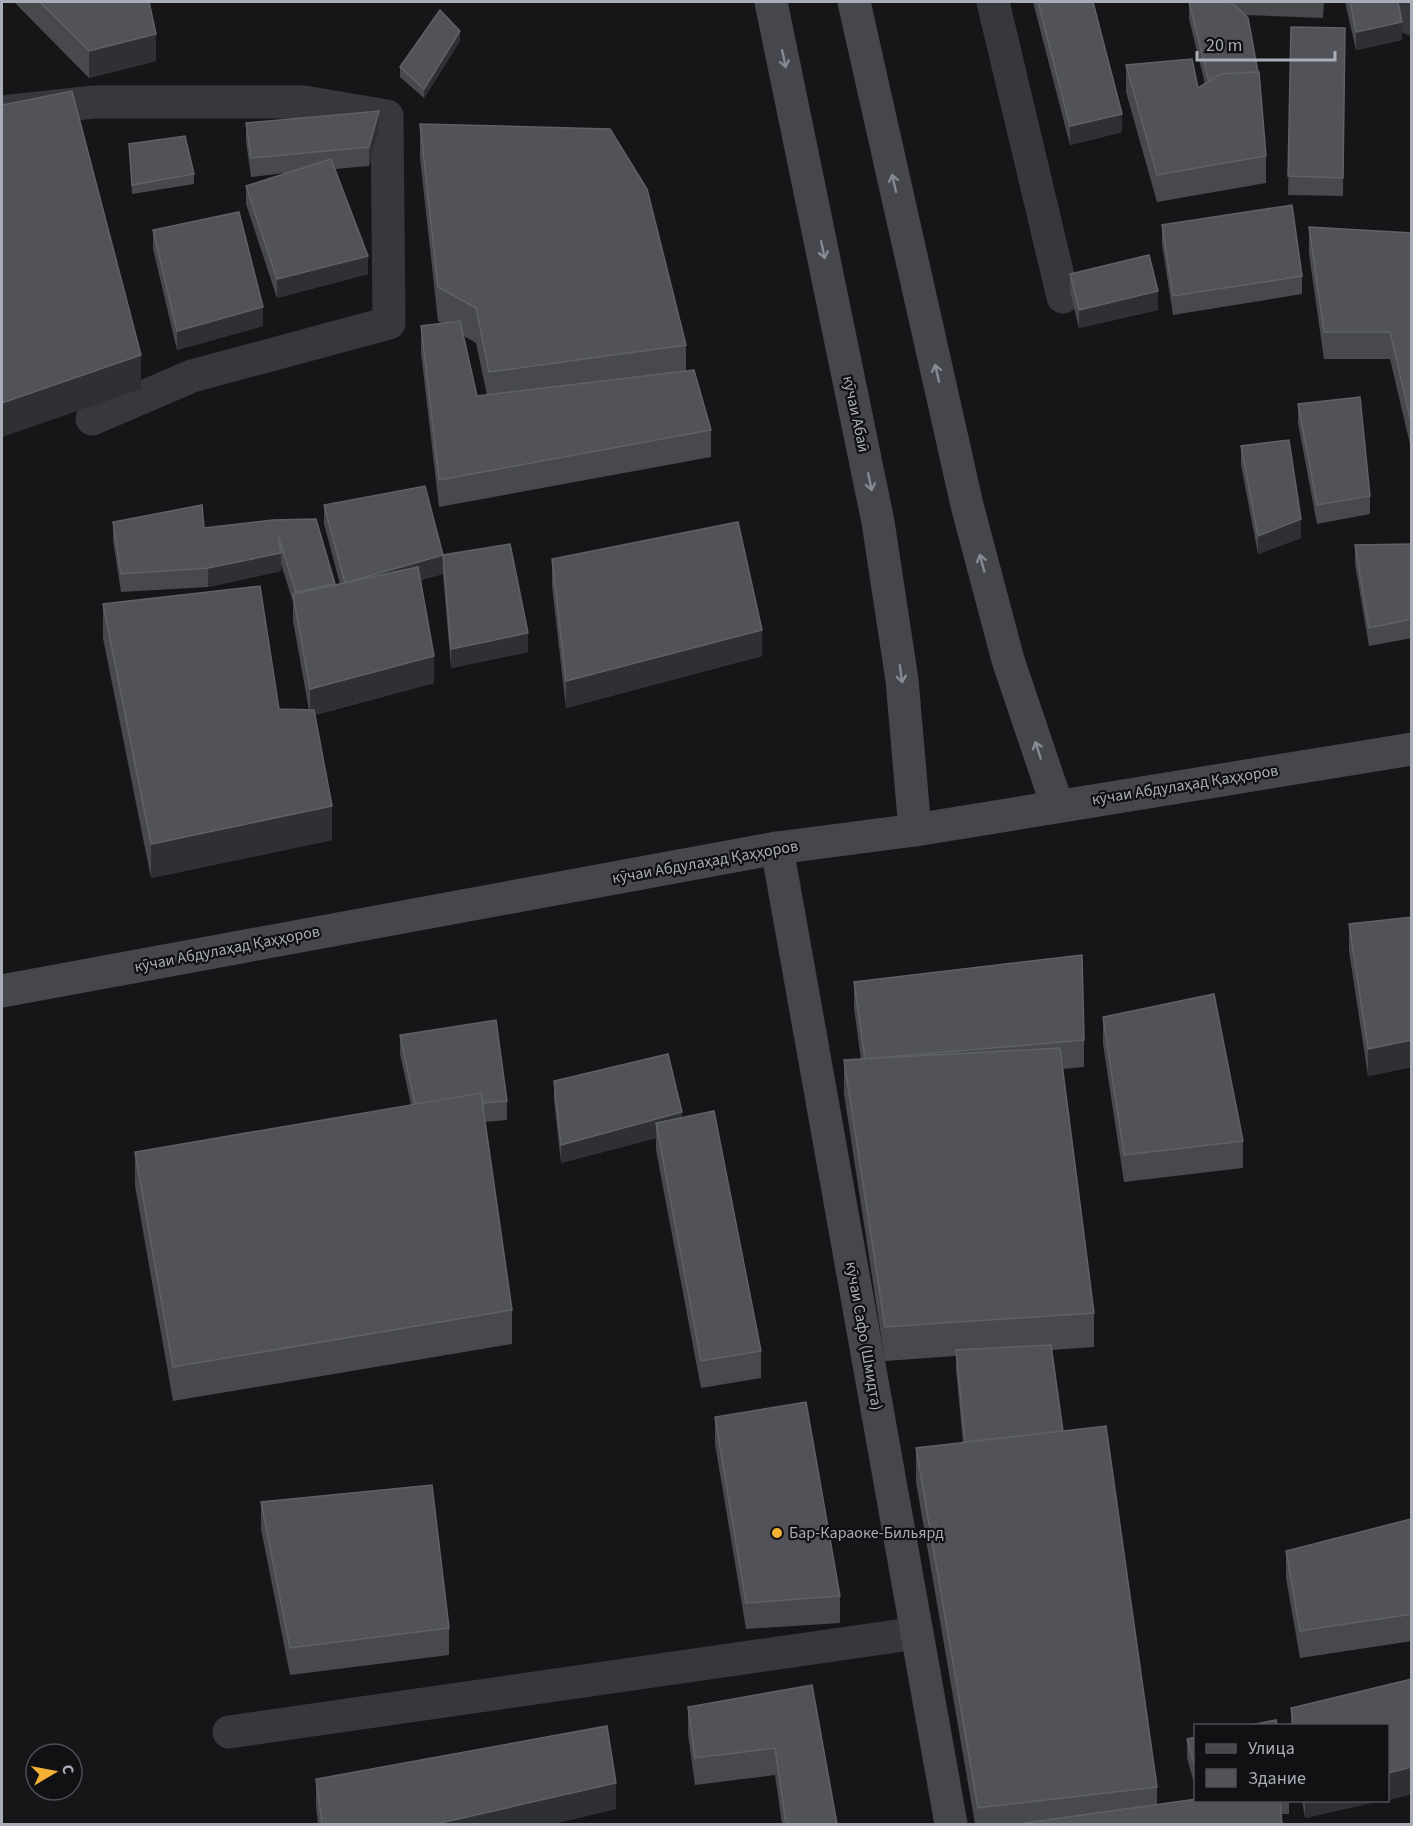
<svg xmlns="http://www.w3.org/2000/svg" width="1413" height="1826" font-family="'Source Sans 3',sans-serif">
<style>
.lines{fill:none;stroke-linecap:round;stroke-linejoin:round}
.street{stroke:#37383d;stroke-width:33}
.secondary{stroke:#45474d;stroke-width:33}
.wall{fill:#47494d;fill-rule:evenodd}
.shaded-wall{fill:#2f3033}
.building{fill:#525359;stroke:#5f6168;stroke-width:1.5}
.oneway{stroke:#858993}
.poi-dot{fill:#f2b134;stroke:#111113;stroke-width:2}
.labels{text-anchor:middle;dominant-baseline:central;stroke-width:4.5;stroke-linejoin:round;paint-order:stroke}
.street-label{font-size:16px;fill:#a8adb8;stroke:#111113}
.poi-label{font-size:16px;fill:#a8adb8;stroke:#111113;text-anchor:start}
</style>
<rect width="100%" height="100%" fill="#161618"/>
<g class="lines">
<g class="street">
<path d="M 993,2 L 1063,297"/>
<path d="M 1410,2 L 1412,19"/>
<path d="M 2,112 L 94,102 L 304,102 L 387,116 L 389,323 L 192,376 L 92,419"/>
<path d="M 229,1732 L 917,1633"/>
</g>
<g class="secondary">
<path d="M 771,2 L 878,522 L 902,680 L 915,830"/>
<path d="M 854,2 L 967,505 L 1008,660 L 1057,805"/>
<path d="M 777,848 L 951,1824"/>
<path d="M 2,991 L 777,848 L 915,830 L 1412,749"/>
</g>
</g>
<g class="wall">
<path d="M 14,2 L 149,2 L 156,61 L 89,78 Z"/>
<path d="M 1033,2 L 1093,2 L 1122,132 L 1070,145 Z"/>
<path d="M 1189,2 L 1324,2 L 1323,18 L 1245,15 L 1266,156 L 1266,183 L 1157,202 L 1126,92 L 1126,65 L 1198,88 L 1205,84 L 1189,19 Z"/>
<path d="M 1345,2 L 1398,2 L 1402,40 L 1356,50 Z"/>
<path d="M 1291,27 L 1345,28 L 1343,196 L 1288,195 Z"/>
<path d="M 460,41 L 424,98 L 400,77 L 400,67 Z"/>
<path d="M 246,123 L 379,130 L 369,166 L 335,169 L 368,274 L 277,298 L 246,204 L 246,186 L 284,173 L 251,177 L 246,141 Z"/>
<path d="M 420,124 L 686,345 L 686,371 L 711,430 L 711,457 L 439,507 L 421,353 L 421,326 L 442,323 L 438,321 L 420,158 ZM 464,336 L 476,343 L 487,395 L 477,396 Z"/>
<path d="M 129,144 L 194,174 L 194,184 L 132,194 Z"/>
<path d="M 1162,225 L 1302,276 L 1302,294 L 1173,315 L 1162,244 Z"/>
<path d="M 1309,227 L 1412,233 L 1412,453 L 1390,359 L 1324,359 L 1309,254 Z"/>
<path d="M 153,230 L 263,326 L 177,350 L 153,249 Z"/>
<path d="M 1070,274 L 1158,310 L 1079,328 L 1070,292 Z"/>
<path d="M 1298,404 L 1370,496 L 1370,514 L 1317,524 L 1298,423 Z"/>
<path d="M 1241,446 L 1301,538 L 1258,554 L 1241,465 Z"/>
<path d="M 324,505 L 443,555 L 528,652 L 451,668 L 443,574 L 421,580 L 434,683 L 315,715 L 332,840 L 151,878 L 103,638 L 103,604 L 279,709 L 309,710 L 293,621 L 293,602 L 281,564 L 281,571 L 208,587 L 121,592 L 113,540 L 113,522 L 204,528 L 273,520 L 335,585 L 340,584 L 324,524 Z"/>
<path d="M 1412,544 L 1412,638 L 1369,646 L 1355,564 L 1355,545 Z"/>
<path d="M 552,559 L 762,656 L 566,708 L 552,586 Z"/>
<path d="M 1412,917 L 1412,1067 L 1368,1076 L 1349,951 L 1349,924 Z"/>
<path d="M 854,982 L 1084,1040 L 1084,1067 L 1063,1069 L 1094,1313 L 1094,1347 L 1052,1350 L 1063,1431 L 1157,1787 L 1157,1805 L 1196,1800 L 1289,1800 L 1289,1814 L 1281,1814 L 1282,1824 L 975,1824 L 916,1482 L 916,1448 L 963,1443 L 956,1369 L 956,1356 L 885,1361 L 844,1094 L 844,1060 L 861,1059 L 854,1008 Z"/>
<path d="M 1103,1017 L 1243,1141 L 1243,1168 L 1124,1182 L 1103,1044 Z"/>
<path d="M 400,1035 L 507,1101 L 507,1120 L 485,1122 L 512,1310 L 512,1344 L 173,1401 L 135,1186 L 135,1152 L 411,1105 L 400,1054 Z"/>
<path d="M 554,1081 L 682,1118 L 761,1351 L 761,1378 L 701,1388 L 656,1150 L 656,1138 L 561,1163 L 554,1100 Z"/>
<path d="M 715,1417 L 840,1596 L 840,1623 L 746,1629 L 715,1444 Z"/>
<path d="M 261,1502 L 449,1628 L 449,1655 L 290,1675 L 261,1529 Z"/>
<path d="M 1411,1519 L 1412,1641 L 1300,1658 L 1286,1578 L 1286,1551 Z"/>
<path d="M 1412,1679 L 1412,1794 L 1388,1800 L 1388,1725 L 1291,1725 L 1291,1708 Z"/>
<path d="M 812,1685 L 837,1824 L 782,1824 L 775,1775 L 695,1785 L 688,1734 L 688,1707 Z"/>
<path d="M 1196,1737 L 1196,1790 L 1187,1758 L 1187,1739 Z"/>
<path d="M 316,1779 L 616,1809 L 552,1824 L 318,1824 L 316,1806 Z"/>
<path d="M 1302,1800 L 1384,1800 L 1305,1818 Z"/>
</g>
<g class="shaded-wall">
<path d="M 1402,22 L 1402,40 L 1356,50 L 1356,32 Z"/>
<path d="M 460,31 L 460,41 L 424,98 L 424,89 Z"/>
<path d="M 156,34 L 156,61 L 89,78 L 89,51 Z"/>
<path d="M 379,111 L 379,130 L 369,166 L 369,147 Z"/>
<path d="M 1122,114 L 1122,132 L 1070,145 L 1070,126 Z"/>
<path d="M 368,256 L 368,274 L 277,298 L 277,279 Z"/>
<path d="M 1158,291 L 1158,310 L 1079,328 L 1079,310 Z"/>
<path d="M 263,307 L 263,326 L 177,350 L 177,331 Z"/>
<path d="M 141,355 L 141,389 L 2,437 L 2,403 Z"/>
<path d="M 1301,519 L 1301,538 L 1258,554 L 1258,536 Z"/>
<path d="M 281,553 L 281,571 L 208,587 L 208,568 Z"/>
<path d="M 443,555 L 443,574 L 345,601 L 345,583 Z"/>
<path d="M 762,630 L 762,656 L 566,708 L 566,681 Z"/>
<path d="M 528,633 L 528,652 L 451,668 L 451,649 Z"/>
<path d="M 434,656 L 434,683 L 310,716 L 310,689 Z"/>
<path d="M 332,806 L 332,840 L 151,878 L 151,844 Z"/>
<path d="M 1412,1040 L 1412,1067 L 1368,1076 L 1368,1049 Z"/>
<path d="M 682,1112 L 682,1131 L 656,1123 L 656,1138 L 561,1163 L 561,1145 Z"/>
<path d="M 1412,1767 L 1412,1794 L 1388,1800 L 1388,1773 Z"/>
<path d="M 616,1783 L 616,1809 L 552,1824 L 436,1824 Z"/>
<path d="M 1305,1800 L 1384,1800 L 1305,1818 Z"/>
</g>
<g class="building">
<path d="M 40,2 L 149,2 L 156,34 L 89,51 Z"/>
<path d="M 1038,2 L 1093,2 L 1122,114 L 1070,126 Z"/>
<path d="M 1189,2 L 1231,2 L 1248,18 L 1258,72 L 1221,74 L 1209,82 Z"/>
<path d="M 1350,2 L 1398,2 L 1402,22 L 1356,32 Z"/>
<path d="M 440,10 L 460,31 L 424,89 L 400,67 Z"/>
<path d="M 1291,27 L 1345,28 L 1343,178 L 1288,176 Z"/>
<path d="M 1192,59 L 1198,88 L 1221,74 L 1259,72 L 1266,156 L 1157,175 L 1126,65 Z"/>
<path d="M 72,91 L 141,355 L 2,403 L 2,105 Z"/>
<path d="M 379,111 L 369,147 L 251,158 L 246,123 Z"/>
<path d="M 420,124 L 610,129 L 647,189 L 686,345 L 489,372 L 476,308 L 438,287 Z"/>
<path d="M 185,136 L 194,174 L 132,185 L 129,144 Z"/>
<path d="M 331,159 L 368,256 L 277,279 L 246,186 Z"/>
<path d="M 1292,205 L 1302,276 L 1173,296 L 1162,225 Z"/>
<path d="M 239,212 L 263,307 L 177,331 L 153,230 Z"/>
<path d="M 1309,227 L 1412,233 L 1412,426 L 1390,332 L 1324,332 Z"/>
<path d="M 1149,255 L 1158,291 L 1079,310 L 1070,274 Z"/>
<path d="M 460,321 L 477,396 L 694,370 L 711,430 L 439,480 L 421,326 Z"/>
<path d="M 1360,397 L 1370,496 L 1317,505 L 1298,404 Z"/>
<path d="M 1289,440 L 1301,519 L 1258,536 L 1241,446 Z"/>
<path d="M 425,486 L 443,555 L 345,583 L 324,505 Z"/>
<path d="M 202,505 L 204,528 L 273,520 L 316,519 L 335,584 L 296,592 L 278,536 L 281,553 L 208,568 L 121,574 L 113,522 Z"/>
<path d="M 738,522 L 762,630 L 566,681 L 552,559 Z"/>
<path d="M 510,544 L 528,633 L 451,649 L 443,555 Z"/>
<path d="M 1412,544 L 1412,619 L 1369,628 L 1355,545 Z"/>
<path d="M 418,567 L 434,656 L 310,689 L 293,594 Z"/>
<path d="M 260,586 L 279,709 L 314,710 L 332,806 L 151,844 L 103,604 Z"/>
<path d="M 1412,917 L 1412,1040 L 1368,1049 L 1349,924 Z"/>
<path d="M 1082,955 L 1084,1040 L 865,1059 L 854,982 Z"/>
<path d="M 1214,994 L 1243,1141 L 1124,1155 L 1103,1017 Z"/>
<path d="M 496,1020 L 507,1101 L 483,1103 L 481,1093 L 415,1105 L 400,1035 Z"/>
<path d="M 1060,1048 L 1094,1313 L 885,1327 L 844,1060 Z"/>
<path d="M 668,1054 L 682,1112 L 561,1145 L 554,1081 Z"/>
<path d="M 481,1093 L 512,1310 L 173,1367 L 135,1152 Z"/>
<path d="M 714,1111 L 761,1351 L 701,1361 L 656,1123 Z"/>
<path d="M 1051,1345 L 1063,1431 L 965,1442 L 956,1350 Z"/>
<path d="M 806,1402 L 840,1596 L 746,1603 L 715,1417 Z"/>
<path d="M 1106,1426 L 1157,1787 L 978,1808 L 916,1448 Z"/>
<path d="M 432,1485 L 449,1628 L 290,1648 L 261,1502 Z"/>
<path d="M 1411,1519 L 1412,1614 L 1300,1631 L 1286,1551 Z"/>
<path d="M 1412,1679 L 1412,1767 L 1388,1773 L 1388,1725 L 1294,1725 L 1291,1708 Z"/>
<path d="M 812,1685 L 837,1824 L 786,1824 L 775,1748 L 695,1758 L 688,1707 Z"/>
<path d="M 1276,1720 L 1277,1725 L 1250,1725 Z"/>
<path d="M 607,1726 L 616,1783 L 436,1824 L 322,1824 L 316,1779 Z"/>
<path d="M 1196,1737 L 1196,1771 L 1187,1739 Z"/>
<path d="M 1196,1799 L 1196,1800 L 1280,1800 L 1282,1824 L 1018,1824 Z"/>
</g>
<defs><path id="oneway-shaft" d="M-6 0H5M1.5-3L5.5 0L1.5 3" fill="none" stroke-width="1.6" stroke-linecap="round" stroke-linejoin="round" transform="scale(1.5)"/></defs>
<g class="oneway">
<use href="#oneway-shaft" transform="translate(784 59) rotate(78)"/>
<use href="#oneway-shaft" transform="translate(894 183) rotate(-103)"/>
<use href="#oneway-shaft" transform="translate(823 250) rotate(78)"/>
<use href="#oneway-shaft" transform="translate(937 373) rotate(-103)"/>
<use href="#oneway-shaft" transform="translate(870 482) rotate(78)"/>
<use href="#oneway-shaft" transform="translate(982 563) rotate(-105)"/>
<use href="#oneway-shaft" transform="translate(901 674) rotate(82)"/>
<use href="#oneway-shaft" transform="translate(1038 750) rotate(-108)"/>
</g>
<circle class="poi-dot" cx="777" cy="1533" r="6"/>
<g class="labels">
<g class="street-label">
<text transform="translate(856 414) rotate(78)">кӯчаи Абаӣ</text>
<text transform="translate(1185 785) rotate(-9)">кӯчаи Абдулаҳад Қаҳҳоров</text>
<text transform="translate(705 862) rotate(-10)">кӯчаи Абдулаҳад Қаҳҳоров</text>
<text transform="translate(227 949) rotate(-11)">кӯчаи Абдулаҳад Қаҳҳоров</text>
<text transform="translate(864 1336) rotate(80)">кӯчаи Сафо (Шмидта)</text>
</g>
<g class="poi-label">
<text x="789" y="1533">Бар-Караоке-Бильярд</text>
</g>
</g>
<rect width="1413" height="1826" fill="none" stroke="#a8adb8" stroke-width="6"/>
<rect x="1194" y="1724" width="195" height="78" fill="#111113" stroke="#4d4f55" stroke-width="1.5"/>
<rect x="1206" y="1744" width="30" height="9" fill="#45474d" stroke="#4d4f55" stroke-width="1.5"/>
<text x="1248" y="1754" font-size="18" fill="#a8adb8">Улица</text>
<rect x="1206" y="1769" width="30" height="18" fill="#525359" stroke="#4d4f55" stroke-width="1.5"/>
<text x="1248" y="1784" font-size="18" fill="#a8adb8">Здание</text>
<g transform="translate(54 1772) rotate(80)"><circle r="28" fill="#111113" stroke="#4d4f55" stroke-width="1.5"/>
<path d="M0-4.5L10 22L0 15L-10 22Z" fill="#f2b134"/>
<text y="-9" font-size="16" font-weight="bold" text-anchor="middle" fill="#a8adb8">С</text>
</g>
<path d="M1197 51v9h138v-9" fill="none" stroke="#a8adb8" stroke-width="3"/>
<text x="1206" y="51" font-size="18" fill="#a8adb8" stroke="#111113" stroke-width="4.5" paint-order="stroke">20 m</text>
</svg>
